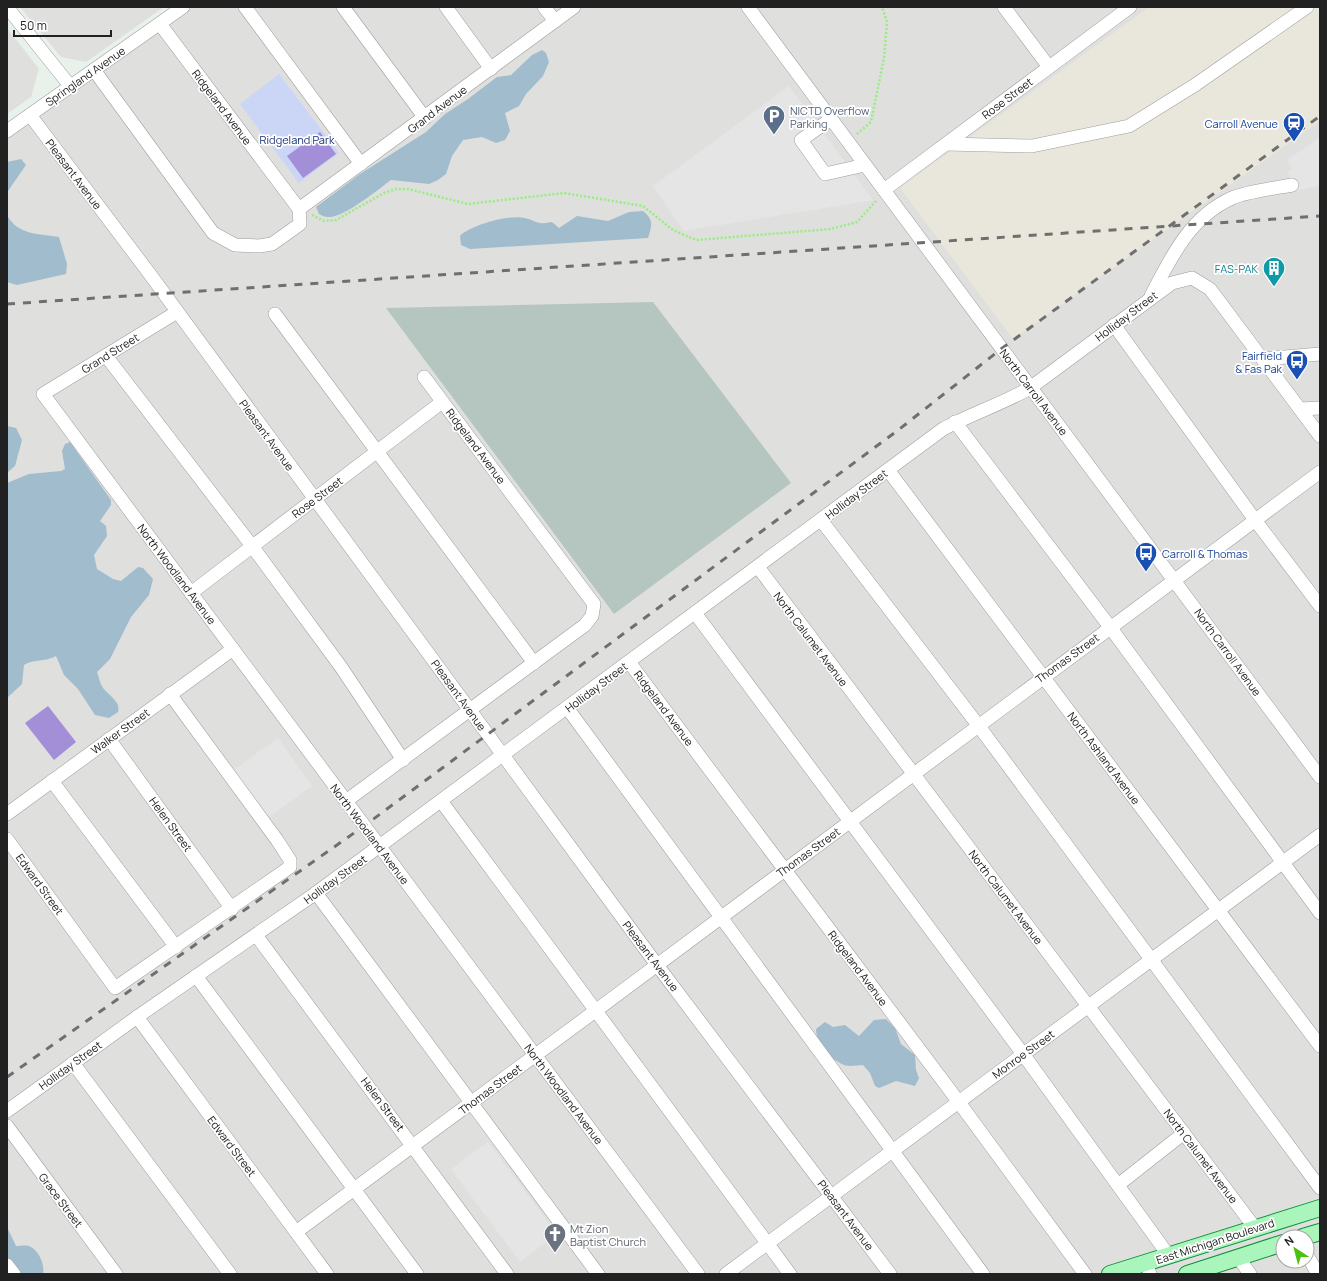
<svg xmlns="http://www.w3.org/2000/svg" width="1327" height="1281" font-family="Manrope,sans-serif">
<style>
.residential{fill:#dfdfde;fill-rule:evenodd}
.industrial{fill:#e9e7db}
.construction{fill:#b5c5bf}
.forest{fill:#a1bccc}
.park{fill:#cbd5f6}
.pitch{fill:#a38ed8}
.parking{fill:#e5e5e5}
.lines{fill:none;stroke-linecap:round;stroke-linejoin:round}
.minor-casing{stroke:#9e9e9e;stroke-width:14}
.major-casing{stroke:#0d913a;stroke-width:18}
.path{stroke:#96ef7c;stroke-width:2.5;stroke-dasharray:2 2;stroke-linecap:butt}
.minor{stroke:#fff;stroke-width:13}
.major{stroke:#aaf5bc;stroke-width:16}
.rail{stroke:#6f6f6f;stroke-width:3;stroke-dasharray:8 8;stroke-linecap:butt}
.labels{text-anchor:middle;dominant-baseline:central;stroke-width:3.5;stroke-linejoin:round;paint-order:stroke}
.street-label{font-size:11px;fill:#212121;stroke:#fff}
.service-label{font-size:11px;fill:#4e5e75;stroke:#fff;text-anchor:start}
.transit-label{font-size:11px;fill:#164399;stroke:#fff;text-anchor:end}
.park-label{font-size:11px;fill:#162e79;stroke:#fff}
.culture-label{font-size:11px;fill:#0d838f;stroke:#fff;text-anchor:end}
.worship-label{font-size:11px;fill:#5b616d;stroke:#fff;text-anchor:start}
</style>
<rect width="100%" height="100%" fill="#e9f1eb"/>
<g class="residential">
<path d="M 20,7 L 164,7 L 86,62 L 61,57 Z"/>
<path d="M 183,7 L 1320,7 L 1320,1274 L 7,1274 L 7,131 ZM 1283,1237 L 1307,1237 L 1307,1261 L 1283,1261 Z"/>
<path d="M 7,28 L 39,69 L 31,97 L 7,114 Z"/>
</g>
<path class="industrial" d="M 1149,7 L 1320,7 L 1320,121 L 1013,339 L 900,188 Z"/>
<path class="construction" d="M 653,302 L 791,483 L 614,614 L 386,308 Z"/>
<g class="forest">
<path d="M 542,50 L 546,53 L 549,62 L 543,76 L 526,94 L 519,106 L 505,113 L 510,131 L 505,140 L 496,143 L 482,137 L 463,140 L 452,156 L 446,174 L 438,180 L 429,184 L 391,180 C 379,189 342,219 328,217 C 325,217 321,215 319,214 L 316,207 L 360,174 L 426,132 L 445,114 L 468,99 L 497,77 L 511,75 L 532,55 Z"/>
<path d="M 21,159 L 26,165 L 8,191 L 7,198 L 7,162 Z"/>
<path d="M 643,211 C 654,220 652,225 648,238 L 470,249 L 461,245 L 460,236 C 471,225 510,214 525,218 C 540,222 535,225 552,222 L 559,228 L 577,216 L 608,221 L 629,212 Z"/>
<path d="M 7,215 C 17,235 40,234 59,237 L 67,264 L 66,274 L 17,285 L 7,282 Z"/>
<path d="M 7,426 L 16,428 L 22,440 L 15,466 L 7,473 Z"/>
<path d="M 70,442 L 111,500 L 111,505 L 100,521 L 106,526 L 107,536 L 94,555 L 97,569 L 113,579 L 121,581 L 138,567 L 143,568 L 153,579 L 149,595 L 131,617 L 110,659 L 97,672 C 99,677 100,684 103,688 C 109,696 121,701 118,712 L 109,718 L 95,715 L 78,689 L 64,675 L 56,656 C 42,663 36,658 24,665 L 22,684 L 7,698 L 7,483 L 29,474 L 61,471 L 65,469 L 62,451 L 65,444 Z"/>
<path d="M 886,1019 L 895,1028 L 901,1044 L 915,1055 L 916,1070 L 919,1078 L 915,1086 L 896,1081 L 879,1088 L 875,1086 L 870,1073 L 863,1065 C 858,1065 849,1067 844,1065 C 830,1059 816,1044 816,1029 L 825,1022 L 833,1027 L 845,1025 L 859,1036 L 874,1020 Z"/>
<path d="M 7,1227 L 16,1246 C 20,1246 26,1245 29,1246 C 39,1250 45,1265 43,1274 L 7,1274 Z"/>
</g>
<path class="park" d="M 279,74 L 339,153 L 299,183 L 240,104 Z"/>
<g class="pitch">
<path d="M 320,132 L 336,154 L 303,178 L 287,156 Z"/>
<path d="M 48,706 L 76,742 L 54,760 L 25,723 Z"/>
</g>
<g class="parking">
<path d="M 789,86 L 873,200 L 684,231 L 653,186 Z"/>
<path d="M 1320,137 L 1320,186 L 1293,191 L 1291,178 L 1287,172 L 1292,168 L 1287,160 Z"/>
<path d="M 278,738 L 312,786 L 265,820 L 231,772 Z"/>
<path d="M 488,1142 L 557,1234 L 520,1262 L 451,1169 Z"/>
</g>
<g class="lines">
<g class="minor-casing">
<g id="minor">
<path d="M 7,7 L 71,87"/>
<path d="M 245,7 L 361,164"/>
<path d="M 343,7 L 425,118"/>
<path d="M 446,7 L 491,69"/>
<path d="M 544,7 L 555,21"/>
<path d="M 748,7 L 1320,777"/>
<path d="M 1004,7 L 1049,67"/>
<path d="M 160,24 L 299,209"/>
<path d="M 94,70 L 213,233 L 235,245 L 259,246 L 272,244 L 300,224 L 299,209"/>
<path d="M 30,115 L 152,277 L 657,965 L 890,1274"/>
<path d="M 831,119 L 801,140 L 825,174 L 865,165"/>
<path d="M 7,131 L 183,7"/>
<path d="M 946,144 L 1032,146 L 1129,126 L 1195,85 L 1307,7"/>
<path d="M 884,190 L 1130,7"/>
<path d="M 299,209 L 574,7"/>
<path d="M 1151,296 C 1171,257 1190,217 1232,198 C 1246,192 1276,188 1292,185"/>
<path d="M 177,312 L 43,394 L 698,1274"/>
<path d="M 275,314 L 534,663"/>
<path d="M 1114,325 L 1255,520 L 1320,606"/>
<path d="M 106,356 L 252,546 L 341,667 L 403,760"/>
<path d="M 1263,359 L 1320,354"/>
<path d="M 1300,409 L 1320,408"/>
<path d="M 955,422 L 1110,627 L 1320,913"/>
<path d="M 888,470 L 1320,1046"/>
<path d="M 821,520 L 978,725 L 1320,1188"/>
<path d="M 758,567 L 1255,1228"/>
<path d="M 191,593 L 442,402"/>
<path d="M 695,613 L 1023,1054 L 1169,1256"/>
<path d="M 629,662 L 958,1101 L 1085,1274"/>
<path d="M 568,709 L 983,1274"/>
<path d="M 109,739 L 232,909"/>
<path d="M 52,781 L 176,947"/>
<path d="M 346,801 L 585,625 L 592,616 L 594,604 L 424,377"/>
<path d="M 441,801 L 790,1274"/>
<path d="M 7,814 L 233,649"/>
<path d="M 7,839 L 115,988 L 290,867 L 290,860 L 277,840 L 170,694"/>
<path d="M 316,893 L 598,1274"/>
<path d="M 256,935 L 507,1274"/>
<path d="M 196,976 L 417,1274"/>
<path d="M 137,1017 L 327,1274"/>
<path d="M 73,1063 L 230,1274"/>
<path d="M 7,1111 L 137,1017 L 316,893 L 943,429 C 971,414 1002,404 1030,388 L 1172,283 L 1192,278 L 1210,289 L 1320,436"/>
<path d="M 7,1126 L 116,1274"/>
<path d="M 1118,1185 L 1184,1133"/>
<path d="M 296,1232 C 639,981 977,724 1320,472"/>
<path d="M 1307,1255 L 1318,1274"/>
<path d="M 1238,1257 L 1250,1274"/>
<path d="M 1146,1263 L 1150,1274"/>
<path d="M 7,1265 L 14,1274"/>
<path d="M 726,1274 L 1320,835"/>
</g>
</g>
<g class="major-casing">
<g id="major">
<path d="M 1303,1237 L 1320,1232"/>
<path d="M 1110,1274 L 1320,1208"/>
<path d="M 1187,1274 L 1283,1243"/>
</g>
</g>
<g class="path">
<path d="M 857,134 L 871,122 L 884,58 L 887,22 L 882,7"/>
<path d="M 312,215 L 324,221 L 336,220 L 384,193 L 396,189 L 408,189 L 468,204 L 564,193 L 643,206 L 673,230 L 696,240 L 831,229 L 857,222 L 876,201"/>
</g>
<use href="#minor" class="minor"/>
<use href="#major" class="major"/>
<g class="rail">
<path d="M 7,304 L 1320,216"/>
<path d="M 7,1077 L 364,826 L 897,431 L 1001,349 L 1320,116"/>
</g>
</g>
<defs>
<g id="parking-pin" transform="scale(1.15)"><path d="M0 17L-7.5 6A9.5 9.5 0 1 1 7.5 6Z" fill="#5c6f8a" stroke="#fff"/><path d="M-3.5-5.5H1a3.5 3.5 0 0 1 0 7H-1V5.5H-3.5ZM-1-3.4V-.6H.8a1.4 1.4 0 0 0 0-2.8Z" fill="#fff"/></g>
<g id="station-pin" transform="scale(1.15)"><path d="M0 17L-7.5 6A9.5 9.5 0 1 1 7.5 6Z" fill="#1a4fb4" stroke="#fff"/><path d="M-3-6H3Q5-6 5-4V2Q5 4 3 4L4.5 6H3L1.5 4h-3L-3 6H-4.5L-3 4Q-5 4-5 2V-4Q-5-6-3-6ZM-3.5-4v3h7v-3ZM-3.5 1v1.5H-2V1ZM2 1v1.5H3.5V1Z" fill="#fff"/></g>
<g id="building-pin" transform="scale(1.15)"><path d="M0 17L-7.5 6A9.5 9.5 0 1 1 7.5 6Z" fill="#0f9aa8" stroke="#fff"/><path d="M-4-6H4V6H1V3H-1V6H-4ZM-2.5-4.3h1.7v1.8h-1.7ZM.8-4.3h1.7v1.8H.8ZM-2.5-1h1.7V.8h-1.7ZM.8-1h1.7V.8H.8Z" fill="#fff"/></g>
<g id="bus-pin" transform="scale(1.15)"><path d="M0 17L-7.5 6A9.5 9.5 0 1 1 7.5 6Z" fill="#1a4fb4" stroke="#fff"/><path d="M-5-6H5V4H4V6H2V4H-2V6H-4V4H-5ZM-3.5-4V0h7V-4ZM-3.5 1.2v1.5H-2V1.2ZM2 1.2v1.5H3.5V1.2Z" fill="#fff"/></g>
<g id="church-pin" transform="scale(1.15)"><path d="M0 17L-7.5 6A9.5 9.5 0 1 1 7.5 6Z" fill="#6b7280" stroke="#fff"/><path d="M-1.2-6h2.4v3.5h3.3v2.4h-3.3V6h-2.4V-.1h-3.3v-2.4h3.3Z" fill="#fff"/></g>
</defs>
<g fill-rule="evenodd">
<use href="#parking-pin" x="774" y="116"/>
<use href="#station-pin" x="1294" y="123"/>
<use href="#building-pin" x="1274" y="268"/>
<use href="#bus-pin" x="1297" y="361"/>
<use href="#bus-pin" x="1146" y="553"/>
<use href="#church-pin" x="555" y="1234"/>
</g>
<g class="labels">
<g class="street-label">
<text transform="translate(85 76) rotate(-35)">Springland Avenue</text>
<text transform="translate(1007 98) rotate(-37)">Rose Street</text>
<text transform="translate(222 107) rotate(53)">Ridgeland Avenue</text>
<text transform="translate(437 109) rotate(-37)">Grand Avenue</text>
<text transform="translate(74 174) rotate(53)">Pleasant Avenue</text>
<text transform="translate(1126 316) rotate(-37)">Holliday Street</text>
<text transform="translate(110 353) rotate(-32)">Grand Street</text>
<text transform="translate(1034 392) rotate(53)">North Carroll Avenue</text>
<text transform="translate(267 435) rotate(54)">Pleasant Avenue</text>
<text transform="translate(476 446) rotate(53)">Ridgeland Avenue</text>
<text transform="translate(856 494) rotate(-37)">Holliday Street</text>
<text transform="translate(317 497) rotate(-37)">Rose Street</text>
<text transform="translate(177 574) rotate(53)">North Woodland Avenue</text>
<text transform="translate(811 639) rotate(53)">North Calumet Avenue</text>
<text transform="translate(1228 652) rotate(54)">North Carroll Avenue</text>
<text transform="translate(1067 658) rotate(-36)">Thomas Street</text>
<text transform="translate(596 687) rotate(-37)">Holliday Street</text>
<text transform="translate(459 695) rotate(54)">Pleasant Avenue</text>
<text transform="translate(664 708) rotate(53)">Ridgeland Avenue</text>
<text transform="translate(120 731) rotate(-36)">Walker Street</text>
<text transform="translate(1104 758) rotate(53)">North Ashland Avenue</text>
<text transform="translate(171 824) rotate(54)">Helen Street</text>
<text transform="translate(370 834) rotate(53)">North Woodland Avenue</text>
<text transform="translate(808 852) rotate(-36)">Thomas Street</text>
<text transform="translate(335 879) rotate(-36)">Holliday Street</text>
<text transform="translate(40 884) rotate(54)">Edward Street</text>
<text transform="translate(1006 897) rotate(53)">North Calumet Avenue</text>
<text transform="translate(651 956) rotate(53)">Pleasant Avenue</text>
<text transform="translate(858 968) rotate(53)">Ridgeland Avenue</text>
<text transform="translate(1023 1054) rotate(-36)">Monroe Street</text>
<text transform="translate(70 1065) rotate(-36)">Holliday Street</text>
<text transform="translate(490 1089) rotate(-37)">Thomas Street</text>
<text transform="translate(564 1094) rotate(53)">North Woodland Avenue</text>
<text transform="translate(383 1104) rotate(53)">Helen Street</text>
<text transform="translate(232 1146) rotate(53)">Edward Street</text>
<text transform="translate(1201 1156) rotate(53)">North Calumet Avenue</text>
<text transform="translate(61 1200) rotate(53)">Grace Street</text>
<text transform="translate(846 1215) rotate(53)">Pleasant Avenue</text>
<text transform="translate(1215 1241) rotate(-18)">East Michigan Boulevard</text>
</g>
<g class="service-label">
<text x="790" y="110">NICTD Overflow<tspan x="790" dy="13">Parking</tspan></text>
</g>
<g class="transit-label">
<text x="1278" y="123">Carroll Avenue</text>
<text x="1282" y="355">Fairfield<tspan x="1282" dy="13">&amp; Fas Pak</tspan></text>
<text x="1162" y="553" text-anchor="start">Carroll &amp; Thomas</text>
</g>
<g class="park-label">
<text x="297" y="139">Ridgeland Park</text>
</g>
<g class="culture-label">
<text x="1258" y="268">FAS-PAK</text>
</g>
<g class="worship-label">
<text x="570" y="1228">Mt Zion<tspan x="570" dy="13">Baptist Church</tspan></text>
</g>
</g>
<rect width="1327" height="1281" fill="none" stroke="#212121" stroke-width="16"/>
<g transform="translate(1295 1249) rotate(324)"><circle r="19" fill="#ffffff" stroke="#a6a6a6"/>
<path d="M0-3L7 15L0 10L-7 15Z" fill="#4bc111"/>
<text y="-6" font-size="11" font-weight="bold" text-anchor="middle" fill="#212121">N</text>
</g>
<path d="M14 30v6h97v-6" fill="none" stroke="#212121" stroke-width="2"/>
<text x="20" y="30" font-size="12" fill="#212121" stroke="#ffffff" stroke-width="3" paint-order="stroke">50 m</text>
</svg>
